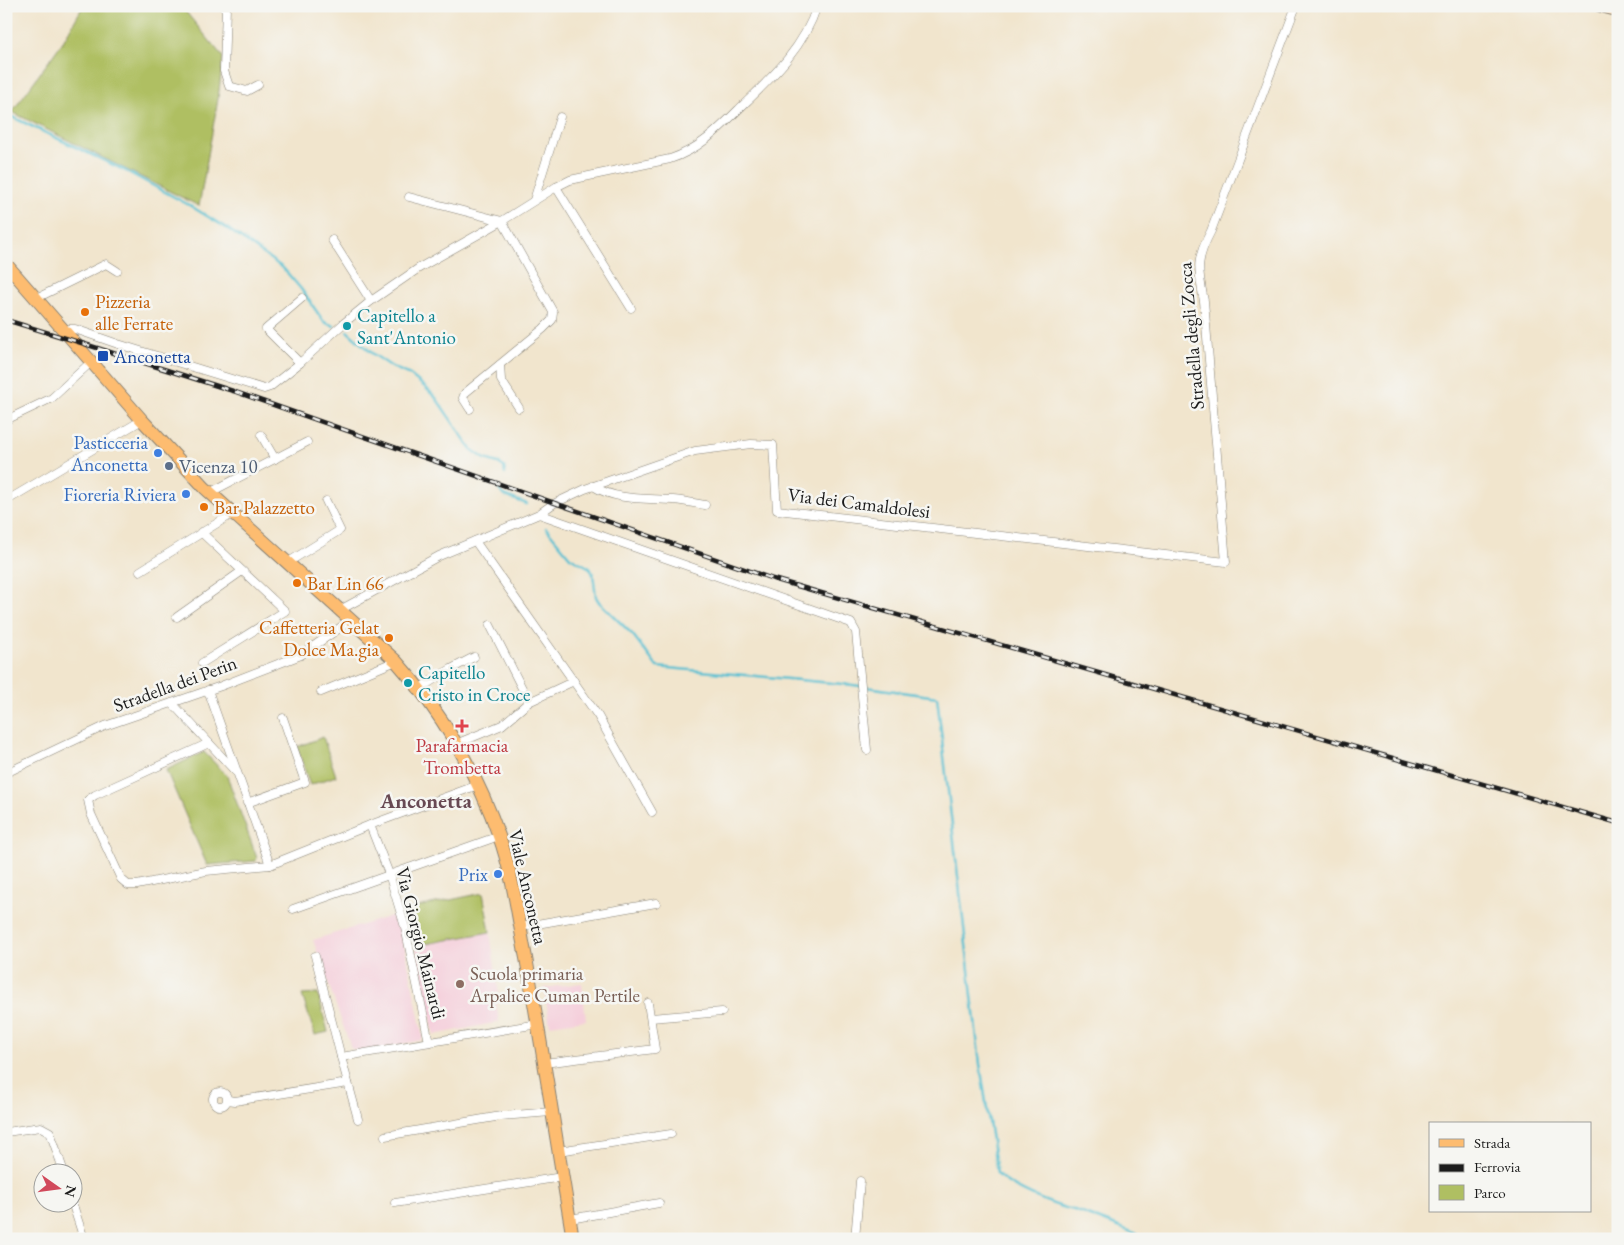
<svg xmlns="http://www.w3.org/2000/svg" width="1624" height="1245" font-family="'EB Garamond',serif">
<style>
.built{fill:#f5cfdb}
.green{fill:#afbf62;stroke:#666e3f}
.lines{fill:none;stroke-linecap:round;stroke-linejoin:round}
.stream{stroke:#56c0d2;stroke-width:2.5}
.street-casing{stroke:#868074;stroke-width:9}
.secondary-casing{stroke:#868074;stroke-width:13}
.primary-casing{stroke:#868074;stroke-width:14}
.street{stroke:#fff;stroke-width:8}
.secondary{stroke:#fee4c6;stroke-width:11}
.primary{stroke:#fdbc70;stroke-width:12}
.rail-casing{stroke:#1c1c1c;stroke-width:4.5}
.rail{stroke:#f6f6f2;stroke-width:2.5;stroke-dasharray:8;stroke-linecap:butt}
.food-dot{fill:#e8710a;stroke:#f6f6f2;stroke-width:2}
.culture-dot{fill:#0f9aa8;stroke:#f6f6f2;stroke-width:2}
.transit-dot{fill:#1a4fb4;stroke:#f6f6f2;stroke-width:2}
.shop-dot{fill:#3f7fe0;stroke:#f6f6f2;stroke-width:2}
.service-dot{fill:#5c6f8a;stroke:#f6f6f2;stroke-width:2}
.health-dot{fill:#e0444e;stroke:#f6f6f2;stroke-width:2}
.education-dot{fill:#8d6e63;stroke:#f6f6f2;stroke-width:2}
.labels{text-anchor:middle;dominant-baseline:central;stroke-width:5;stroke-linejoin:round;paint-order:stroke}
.food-label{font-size:19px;fill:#c56008;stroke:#f6f6f2;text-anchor:start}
.culture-label{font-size:19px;fill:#0d838f;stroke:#f6f6f2;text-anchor:start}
.street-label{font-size:19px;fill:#1c1c1c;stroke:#f6f6f2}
.transit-label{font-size:19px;fill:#164399;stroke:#f6f6f2;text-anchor:start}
.shop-label{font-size:19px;fill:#366cbe;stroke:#f6f6f2;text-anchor:end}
.service-label{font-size:19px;fill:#4e5e75;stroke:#f6f6f2;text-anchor:start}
.health-label{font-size:19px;fill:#be3a42;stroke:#f6f6f2}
.education-label{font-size:19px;fill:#785e54;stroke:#f6f6f2;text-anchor:start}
.quarter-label{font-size:21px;font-weight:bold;fill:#684953;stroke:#f6f6f2}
</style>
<rect width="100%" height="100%" fill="#f6f6f2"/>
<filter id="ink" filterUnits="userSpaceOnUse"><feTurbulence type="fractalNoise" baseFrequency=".02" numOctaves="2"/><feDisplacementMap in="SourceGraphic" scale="10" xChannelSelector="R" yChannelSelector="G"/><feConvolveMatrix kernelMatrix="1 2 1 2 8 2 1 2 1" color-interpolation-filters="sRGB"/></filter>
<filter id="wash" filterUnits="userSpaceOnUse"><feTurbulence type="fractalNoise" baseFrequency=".0096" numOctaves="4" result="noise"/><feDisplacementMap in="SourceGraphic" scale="20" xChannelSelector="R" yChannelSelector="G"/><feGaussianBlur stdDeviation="1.12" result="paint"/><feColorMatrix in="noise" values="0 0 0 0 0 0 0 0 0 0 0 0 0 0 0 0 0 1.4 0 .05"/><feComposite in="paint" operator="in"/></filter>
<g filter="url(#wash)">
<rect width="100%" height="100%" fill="#f1e5cd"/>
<g class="built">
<path d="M 398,914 L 423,1037 L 422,1040 L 361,1053 L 351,1048 L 313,940 Z"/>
<path d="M 490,932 L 499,995 L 495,996 L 499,1022 L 434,1035 L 415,946 Z"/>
<path d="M 582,983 L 586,1020 L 550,1025 L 544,988 Z"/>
</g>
<g class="green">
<path d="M 83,6 L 181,6 L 223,57 L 218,99 L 199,206 L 12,112 L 64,40 Z"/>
<path d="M 323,737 L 336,776 L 310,785 L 297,747 Z"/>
<path d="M 204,752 L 227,776 L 257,858 L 256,861 L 207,865 L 166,770 Z"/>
<path d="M 483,893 L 490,932 L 415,946 L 408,909 Z"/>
<path d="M 318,994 L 328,1032 L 315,1035 L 302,995 Z"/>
</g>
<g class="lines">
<g class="stream">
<path d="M 6,114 L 126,171 L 189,205 L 228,229 L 283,268 L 301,289 L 324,322 L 334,326"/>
<path d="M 347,331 L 373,354 L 392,367 L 410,375 L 425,387 L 436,398 L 471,449 L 485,459 L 498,463 L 504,467 L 505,474"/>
<path d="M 498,488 L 503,495 L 527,504"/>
<path d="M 546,528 L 570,557 L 590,568 L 593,574 L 596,597 L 599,602 L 633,635 L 657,667 L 853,685 L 937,697 L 980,1064 L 997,1173 C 1008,1188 1055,1206 1074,1210 L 1150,1239"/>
</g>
</g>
</g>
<g filter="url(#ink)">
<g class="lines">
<g class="street-casing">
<g id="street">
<path d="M 222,6 L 226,7 L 224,71 L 229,86 L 247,91 L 258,85"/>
<path d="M 556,187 L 631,308"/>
<path d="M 409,197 L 502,221 L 553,312 L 552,320 L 543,329 L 465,393 L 463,398 L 470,409"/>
<path d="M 534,200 L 560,117"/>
<path d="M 332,240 L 371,301"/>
<path d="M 37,298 L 106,264 L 117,271"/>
<path d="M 65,331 L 69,329 L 75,329 L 118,344 L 264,389 L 270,387 L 300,363 L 344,323 L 371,301 L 419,268 L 502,221 L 556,187 L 570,180 L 670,159 C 698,150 718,130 738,110 C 770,79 803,50 817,6"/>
<path d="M 300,363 L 266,329 L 302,298"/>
<path d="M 500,365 L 501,380 L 519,408"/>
<path d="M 6,420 L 52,398 L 91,362"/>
<path d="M 261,435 L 275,459"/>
<path d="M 593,486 C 616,501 647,498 673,500 C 684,501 694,503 705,505"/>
<path d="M 209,493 L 307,442"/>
<path d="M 6,501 L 142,420"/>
<path d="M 539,514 L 851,623 L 856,632 L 867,750"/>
<path d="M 201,532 L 285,611 L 202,663"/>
<path d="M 475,541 L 598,716 L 652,812"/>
<path d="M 287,563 L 340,530 L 326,501"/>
<path d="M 140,571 L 232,514"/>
<path d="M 340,610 L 439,556 L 539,514 L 553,504 L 585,489 L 695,451 L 751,444 L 773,445 L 777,510 L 1226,562 L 1204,301 C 1198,269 1195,261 1211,231 L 1296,6"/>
<path d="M 177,617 L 242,571"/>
<path d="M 420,688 L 451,669 L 474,657"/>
<path d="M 208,690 L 270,865"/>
<path d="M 321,692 L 396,661"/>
<path d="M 529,702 L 574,681"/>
<path d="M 172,703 L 235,771"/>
<path d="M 209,743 L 95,795 L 88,800 L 91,814 L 121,879 L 128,885 L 137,885 L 206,871 L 270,865 L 370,825 L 478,785"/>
<path d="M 456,744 L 502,725 L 529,702 L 490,625"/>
<path d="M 6,773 L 105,726 L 221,686 L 301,655 L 351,620"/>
<path d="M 247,803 L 305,782 L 283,718"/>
<path d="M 370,825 L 389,874 L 405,927 L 429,1042"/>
<path d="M 293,909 L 499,836"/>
<path d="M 520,927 L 656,903"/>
<path d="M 315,956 L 341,1057 L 538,1024"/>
<path d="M 651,1018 L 722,1012"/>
<path d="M 341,1057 L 358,1119"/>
<path d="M 544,1063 L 655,1049 L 648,1003"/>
<circle cx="220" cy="1099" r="7"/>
<path d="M 228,1100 L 235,1101 L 348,1083"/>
<path d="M 6,1132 L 41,1127 L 50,1132 L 64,1172"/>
<path d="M 385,1136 L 501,1116 L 551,1112"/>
<path d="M 558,1151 L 671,1134"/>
<path d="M 72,1202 L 84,1239"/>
<path d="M 395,1203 L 562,1177"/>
<path d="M 570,1219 L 659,1203"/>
<path d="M 550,1239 L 572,1234"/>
<path d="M 855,1239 L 860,1181"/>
</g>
</g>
<g class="secondary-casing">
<path id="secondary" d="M 1600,6 L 1618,11"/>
</g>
<g class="primary-casing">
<path id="primary" d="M 6,264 L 142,420 L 205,488 L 396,661 C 441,711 477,773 499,836 C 513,875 518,918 526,958 C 543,1051 557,1145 573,1239"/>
</g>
<use href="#street" class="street"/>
<use href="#secondary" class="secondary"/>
<use href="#primary" class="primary"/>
<g class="rail-casing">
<path id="rail" d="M 6,320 L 72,340 L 233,391 L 773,579 L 1618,823"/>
</g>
<use href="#rail" class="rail"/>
</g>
</g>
<g class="food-dot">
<circle cx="85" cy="312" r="5"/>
<circle cx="204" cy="507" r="5"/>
<circle cx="297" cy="583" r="5"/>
<circle cx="389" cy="638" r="5"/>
</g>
<g class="culture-dot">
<circle cx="347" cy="326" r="5"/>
<circle cx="408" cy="683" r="5"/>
</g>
<rect class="transit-dot" x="97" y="350" width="12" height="12" rx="2.5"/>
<g class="shop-dot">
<circle cx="158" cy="453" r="5"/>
<circle cx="186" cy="494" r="5"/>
<circle cx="498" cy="874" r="5"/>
</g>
<circle class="service-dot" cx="169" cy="466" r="5"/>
<path class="health-dot" d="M459.5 718.5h5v5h5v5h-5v5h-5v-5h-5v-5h5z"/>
<circle class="education-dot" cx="460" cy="984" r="5"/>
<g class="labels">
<g class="food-label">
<text x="95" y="301">Pizzeria<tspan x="95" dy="22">alle Ferrate</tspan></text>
<text x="214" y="507">Bar Palazzetto</text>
<text x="307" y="583">Bar Lin 66</text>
<text x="379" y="627" text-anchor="end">Caffetteria Gelat<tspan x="379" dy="22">Dolce Ma.gia</tspan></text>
</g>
<g class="culture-label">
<text x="357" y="315">Capitello a<tspan x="357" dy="22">Sant'Antonio</tspan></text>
<text x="418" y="672">Capitello<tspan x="418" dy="22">Cristo in Croce</tspan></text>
</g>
<g class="street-label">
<text transform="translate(1191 336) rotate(-95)">Stradella degli Zocca</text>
<text transform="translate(859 503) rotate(7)">Via dei Camaldolesi</text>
<text transform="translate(175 684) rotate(-20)">Stradella dei Perin</text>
<text transform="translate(528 887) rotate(77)">Viale Anconetta</text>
<text transform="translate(421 943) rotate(76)">Via Giorgio Mainardi</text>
</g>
<g class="transit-label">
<text x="114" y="356">Anconetta</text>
</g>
<g class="shop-label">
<text x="148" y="442">Pasticceria<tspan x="148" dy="22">Anconetta</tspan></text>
<text x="176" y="494">Fioreria Riviera</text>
<text x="488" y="874">Prix</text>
</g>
<g class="service-label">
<text x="179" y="466">Vicenza 10</text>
</g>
<g class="health-label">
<text x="462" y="745">Parafarmacia<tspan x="462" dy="22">Trombetta</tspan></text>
</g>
<g class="education-label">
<text x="470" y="973">Scuola primaria<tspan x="470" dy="22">Arpalice Cuman Pertile</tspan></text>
</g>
<g class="quarter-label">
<text x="426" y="800">Anconetta</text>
</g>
</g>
<rect width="1624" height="1245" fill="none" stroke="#f6f6f2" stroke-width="25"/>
<rect x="1429" y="1122" width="162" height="90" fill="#f6f6f2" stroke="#9f9f9c"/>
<rect x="1439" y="1139" width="25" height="8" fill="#fdbc70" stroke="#9f9f9c"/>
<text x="1474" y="1148" font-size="15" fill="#1c1c1c">Strada</text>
<rect x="1439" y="1164" width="25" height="8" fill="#1c1c1c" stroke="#9f9f9c"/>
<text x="1474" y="1172" font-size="15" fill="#1c1c1c">Ferrovia</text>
<rect x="1439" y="1185" width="25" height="15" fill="#afbf62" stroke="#9f9f9c"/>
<text x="1474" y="1198" font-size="15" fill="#1c1c1c">Parco</text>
<g transform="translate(58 1188) rotate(104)"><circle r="24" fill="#f6f6f2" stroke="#9f9f9c"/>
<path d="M0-4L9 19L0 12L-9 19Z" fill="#d1495b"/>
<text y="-8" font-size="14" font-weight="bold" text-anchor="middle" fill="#1c1c1c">N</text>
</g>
</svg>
